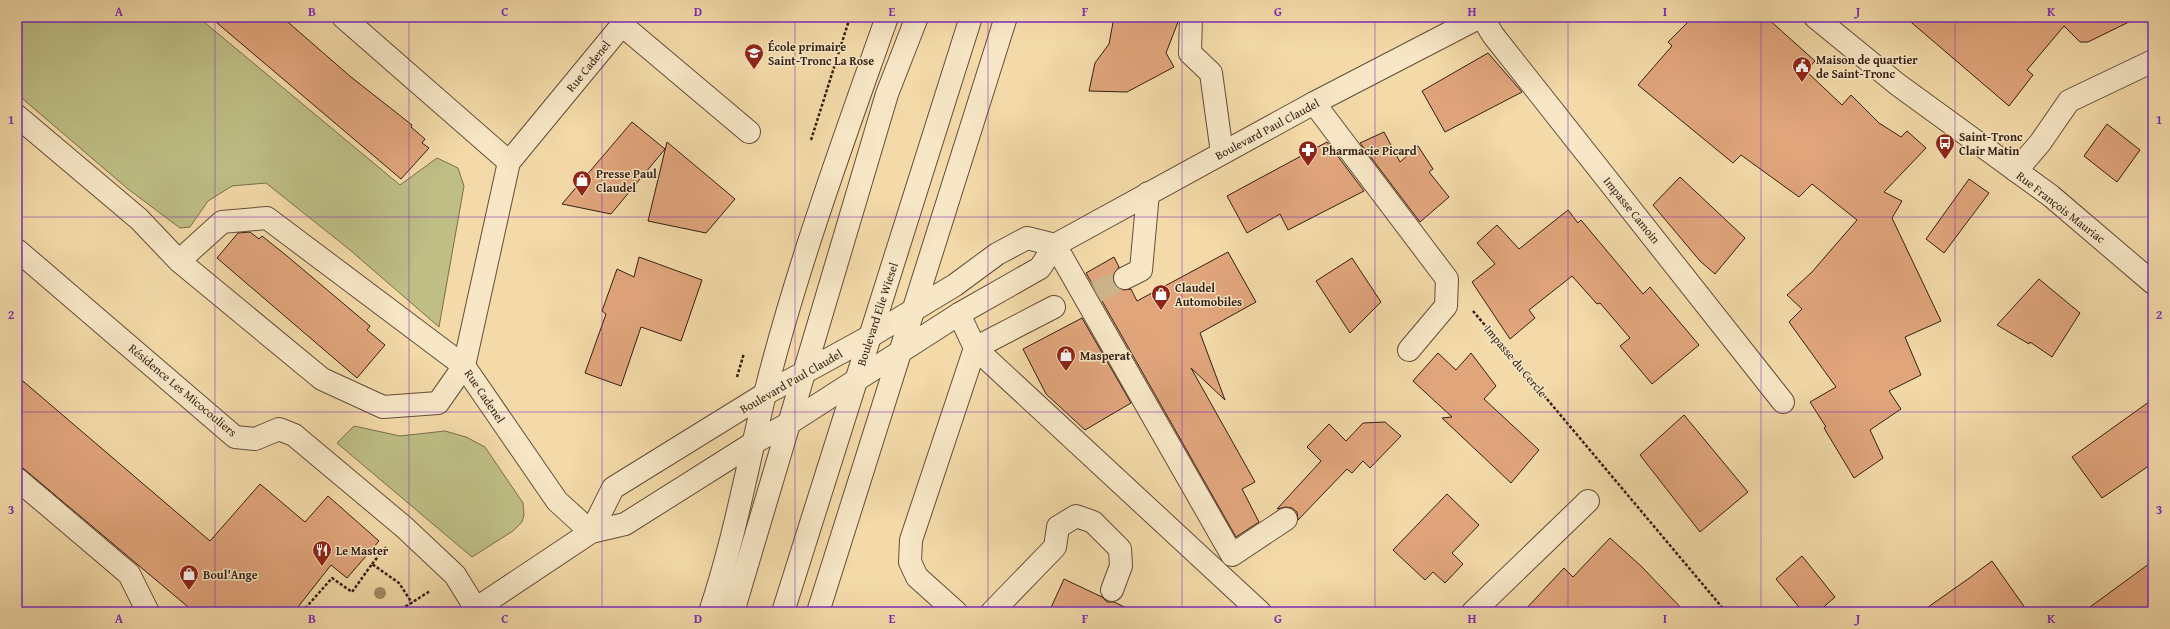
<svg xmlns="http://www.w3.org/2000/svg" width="2170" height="629" font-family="'Gentium Book Plus',serif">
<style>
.green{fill:#bebe85;stroke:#7a6e4c}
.building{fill:#e1a57c;stroke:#351e12}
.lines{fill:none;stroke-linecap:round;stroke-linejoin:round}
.minor-tunnel{stroke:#cdb48a;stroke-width:22;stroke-dasharray:22 11;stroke-linecap:butt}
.minor-casing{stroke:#644d38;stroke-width:24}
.path{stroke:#351e12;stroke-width:2.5;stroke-dasharray:3 2;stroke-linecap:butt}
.minor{stroke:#f7e7c6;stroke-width:22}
.tree{fill:#a18d68}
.grid{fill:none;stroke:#7b2cbf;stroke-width:1;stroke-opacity:0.55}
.labels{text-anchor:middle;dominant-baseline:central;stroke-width:3;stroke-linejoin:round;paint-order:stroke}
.poi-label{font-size:12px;font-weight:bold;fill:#351e12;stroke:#f7e7c6;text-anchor:start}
.street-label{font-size:12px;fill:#351e12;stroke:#f7e7c6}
.neatline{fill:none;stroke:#7b2cbf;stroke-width:1.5}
.grid-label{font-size:13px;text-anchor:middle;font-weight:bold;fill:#7b2cbf}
</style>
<rect width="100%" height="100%" fill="#f3daa8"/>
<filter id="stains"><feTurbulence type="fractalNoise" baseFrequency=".005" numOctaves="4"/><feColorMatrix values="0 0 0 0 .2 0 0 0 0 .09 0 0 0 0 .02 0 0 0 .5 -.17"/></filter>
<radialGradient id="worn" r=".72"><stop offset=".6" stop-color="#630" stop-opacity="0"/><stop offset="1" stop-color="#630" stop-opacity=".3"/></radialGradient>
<g class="green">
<path d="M 17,17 L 198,17 L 400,185 L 437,158 L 458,168 L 464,186 L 439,327 L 350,250 L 266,183 L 232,186 L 208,201 L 190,227 L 180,228 L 128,189 L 17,94 Z"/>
<path d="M 354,426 L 400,436 L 445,431 L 466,437 L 485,447 L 523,503 L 524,515 L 522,522 L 513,531 L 472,557 L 337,443 Z"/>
</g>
<g class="building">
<path d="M 210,17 L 282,17 L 351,77 L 412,125 L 411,127 L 425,139 L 422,143 L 429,148 L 401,179 Z"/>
<path d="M 1114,17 L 1178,17 L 1178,22 L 1166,53 L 1174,67 L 1127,92 L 1089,91 L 1095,63 L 1109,44 Z"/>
<path d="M 1693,17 L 1766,17 L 1815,61 L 1806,71 L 1842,105 L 1851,95 L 1879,123 L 1901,137 L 1907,131 L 1926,148 L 1884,192 L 1902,201 L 1892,218 L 1941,321 L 1905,337 L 1921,375 L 1889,391 L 1901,409 L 1870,430 L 1883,458 L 1854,478 L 1824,428 L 1826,427 L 1810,402 L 1836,387 L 1789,322 L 1802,309 L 1787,295 L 1812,272 L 1857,220 L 1812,184 L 1799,197 L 1741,155 L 1733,163 L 1638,85 L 1672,46 L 1668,42 Z"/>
<path d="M 1905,17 L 2139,17 L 2088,42 L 2080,42 L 2064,26 L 2027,70 L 2033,75 L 2009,106 Z"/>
<path d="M 1488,53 L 1522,92 L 1445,132 L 1422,91 Z"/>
<path d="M 632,122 L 665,149 L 611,214 L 562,204 Z"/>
<path d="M 2107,124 L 2140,150 L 2117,182 L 2084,156 Z"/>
<path d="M 1384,132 L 1400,162 L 1418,146 L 1433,169 L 1429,172 L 1449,197 L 1420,222 L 1360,143 Z"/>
<path d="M 667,142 L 735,199 L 706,233 L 648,221 Z"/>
<path d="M 1327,142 L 1364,191 L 1288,230 L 1280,214 L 1247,233 L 1227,196 Z"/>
<path d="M 1680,177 L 1745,238 L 1715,274 L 1700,261 L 1653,205 Z"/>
<path d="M 1969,179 L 1989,193 L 1944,253 L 1926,239 Z"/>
<path d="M 1568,210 L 1578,223 L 1581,220 L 1643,294 L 1650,287 L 1699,345 L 1652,384 L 1620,346 L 1630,338 L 1600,303 L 1597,304 L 1572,276 L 1529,310 L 1535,318 L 1510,339 L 1472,282 L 1495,264 L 1477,243 L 1497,225 L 1519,249 Z"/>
<path d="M 250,232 L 259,239 L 262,236 L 287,256 L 370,326 L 367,330 L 385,345 L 357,378 L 217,258 L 238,233 Z"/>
<path d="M 1228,252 L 1256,302 L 1200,333 L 1225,400 L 1191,368 L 1255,482 L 1242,489 L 1259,522 L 1236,537 L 1086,273 L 1114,257 L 1119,267 L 1113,277 L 1114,284 L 1124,290 L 1131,289 L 1137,301 Z"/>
<path d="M 639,257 L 702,280 L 681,341 L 641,327 L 621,386 L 585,373 L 606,314 L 602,311 L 617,269 L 634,277 Z"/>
<path d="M 1352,258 L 1381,302 L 1350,333 L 1316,281 Z"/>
<path d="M 2039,279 L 2080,313 L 2052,357 L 2030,342 L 2029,344 L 1997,325 Z"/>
<path d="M 1082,318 L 1131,403 L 1085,430 L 1046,394 L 1023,349 Z"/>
<path d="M 1438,353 L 1456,370 L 1471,353 L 1496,386 L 1484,399 L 1539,450 L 1511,483 L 1442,418 L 1452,417 L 1413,381 Z"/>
<path d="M 17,376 L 210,541 L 260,484 L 305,522 L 328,496 L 379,541 L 347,578 L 331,565 L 294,612 L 194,612 L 17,463 Z"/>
<path d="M 2153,399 L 2153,463 L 2102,498 L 2072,457 Z"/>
<path d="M 1684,415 L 1748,492 L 1700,532 L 1640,455 Z"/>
<path d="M 1385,422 L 1401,436 L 1370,468 L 1363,461 L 1352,473 L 1347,469 L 1298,520 L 1297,512 L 1292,508 L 1286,507 L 1277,509 L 1321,461 L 1307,447 L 1329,424 L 1346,441 L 1363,423 Z"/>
<path d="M 1447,494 L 1479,525 L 1452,553 L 1463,564 L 1445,583 L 1433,572 L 1425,580 L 1393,550 Z"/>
<path d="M 1610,538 L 1641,566 L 1685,612 L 1523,612 L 1564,568 L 1573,577 Z"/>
<path d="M 1802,556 L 1835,597 L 1818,612 L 1803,612 L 1776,579 Z"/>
<path d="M 1992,561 L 2028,612 L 1921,612 L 1968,579 Z"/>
<path d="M 2153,561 L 2153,612 L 2083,612 Z"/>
<path d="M 1064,579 L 1102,597 L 1107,602 L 1114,602 L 1135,612 L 1049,612 Z"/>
</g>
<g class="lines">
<path class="minor-tunnel" d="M 1096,292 L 1125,278"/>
<g class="minor-casing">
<g id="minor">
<path d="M 343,17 L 509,162"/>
<path d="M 1191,17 L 1190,53 L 1211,73 L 1222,153"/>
<path d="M 1482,17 L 1493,35 L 1783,402"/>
<path d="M 1815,17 L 1897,84 L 2051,196 L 2153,283"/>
<path d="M 1314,103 L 1447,279 L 1446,306 L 1409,350"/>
<path d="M 17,116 L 139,219 L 179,261 L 322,379 L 383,407 L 438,403 L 464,366 L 267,218 L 222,222 L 179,261"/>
<path d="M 2016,171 L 2040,143 L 2069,101 L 2153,61"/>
<path d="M 1055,245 L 1232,555 L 1286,519"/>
<path d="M 17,250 L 235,437 L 255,439 L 279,429 L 294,435 L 404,527 L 455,575 L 476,609"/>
<path d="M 1125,278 L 1141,270 L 1148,193"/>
<path d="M 959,314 L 975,348 L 1054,307"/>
<path d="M 17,479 L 129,574 L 148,612"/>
<path d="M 591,532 L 557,501 L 464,366 L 509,162 L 622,25 L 749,132"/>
<path d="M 591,532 L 613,488 L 765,394 L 869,337 L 955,285 L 997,254 L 1027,238 L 1055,245"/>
<path d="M 471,612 L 591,532 L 625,524 L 755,442 L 788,424 L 959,314 L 1040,268 L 1055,245 L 1314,103 L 1480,17"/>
<path d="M 710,612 C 734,541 747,467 765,394 C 797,266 843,142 887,17"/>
<path d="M 733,612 L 887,94 L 917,17"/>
<path d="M 783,612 L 971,17"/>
<path d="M 818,612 L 1006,17"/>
<path d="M 956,612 L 917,577 L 910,562 L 911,540 L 975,348 L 1260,612"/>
<path d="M 992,612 L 1055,547 L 1058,527 L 1076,516 L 1093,522 L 1120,549 L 1121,566 L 1112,590"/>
<path d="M 1473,612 L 1588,501"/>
</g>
</g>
<g class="path">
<path d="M 811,140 L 850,17"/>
<path d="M 1473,311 L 1726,612"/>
<path d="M 737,377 L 744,353"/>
<path d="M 372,564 L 386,547"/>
<path d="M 302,612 L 332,578 L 352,592 L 372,564 L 399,583 L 412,603"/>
<path d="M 397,612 L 430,591"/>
</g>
<use href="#minor" class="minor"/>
</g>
<circle class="tree" cx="380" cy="593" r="6"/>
<path class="grid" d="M 215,17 L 215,612M 409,17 L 409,612M 602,17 L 602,612M 795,17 L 795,612M 988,17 L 988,612M 1182,17 L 1182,612M 1375,17 L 1375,612M 1568,17 L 1568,612M 1761,17 L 1761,612M 1955,17 L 1955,612M 17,217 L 2153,217M 17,412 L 2153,412"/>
<defs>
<g id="school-pin" transform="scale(1)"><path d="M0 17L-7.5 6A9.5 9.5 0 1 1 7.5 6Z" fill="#8f2418" stroke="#f7e7c6"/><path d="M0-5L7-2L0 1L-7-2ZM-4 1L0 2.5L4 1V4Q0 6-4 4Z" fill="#fff"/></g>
<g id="civic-pin" transform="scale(1)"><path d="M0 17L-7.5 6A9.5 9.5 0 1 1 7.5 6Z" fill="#8f2418" stroke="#f7e7c6"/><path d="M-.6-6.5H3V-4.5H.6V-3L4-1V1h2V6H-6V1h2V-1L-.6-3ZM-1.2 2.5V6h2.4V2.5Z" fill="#fff"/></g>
<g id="bus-pin" transform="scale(1)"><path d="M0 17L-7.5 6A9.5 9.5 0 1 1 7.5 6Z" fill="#8f2418" stroke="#f7e7c6"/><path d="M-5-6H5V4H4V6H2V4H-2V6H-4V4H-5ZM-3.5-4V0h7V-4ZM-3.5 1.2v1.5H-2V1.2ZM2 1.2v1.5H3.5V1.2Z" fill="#fff"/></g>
<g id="pharmacy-pin" transform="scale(1)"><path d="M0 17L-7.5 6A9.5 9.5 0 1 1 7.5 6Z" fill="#8f2418" stroke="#f7e7c6"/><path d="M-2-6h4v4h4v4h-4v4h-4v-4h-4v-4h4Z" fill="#fff"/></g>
<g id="shop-pin" transform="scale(1)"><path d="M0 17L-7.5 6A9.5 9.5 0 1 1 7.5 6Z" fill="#8f2418" stroke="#f7e7c6"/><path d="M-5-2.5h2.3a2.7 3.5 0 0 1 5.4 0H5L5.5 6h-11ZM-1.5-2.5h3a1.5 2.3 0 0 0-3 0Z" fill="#fff"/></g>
<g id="restaurant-pin" transform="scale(1)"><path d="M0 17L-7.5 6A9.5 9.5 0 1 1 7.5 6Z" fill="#8f2418" stroke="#f7e7c6"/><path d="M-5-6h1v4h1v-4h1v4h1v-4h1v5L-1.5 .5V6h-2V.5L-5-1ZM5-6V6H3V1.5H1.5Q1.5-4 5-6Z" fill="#fff"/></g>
</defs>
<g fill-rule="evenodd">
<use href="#school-pin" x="754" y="53"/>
<use href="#civic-pin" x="1802" y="66"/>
<use href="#bus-pin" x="1945" y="143"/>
<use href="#pharmacy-pin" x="1308" y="150"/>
<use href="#shop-pin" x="582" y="180"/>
<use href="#shop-pin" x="1161" y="294"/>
<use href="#shop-pin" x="1066" y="355"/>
<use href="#restaurant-pin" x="322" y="550"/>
<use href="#shop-pin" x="189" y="574"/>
</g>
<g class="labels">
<g class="poi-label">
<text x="768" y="46">École primaire<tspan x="768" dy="14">Saint-Tronc La Rose</tspan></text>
<text x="1816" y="59">Maison de quartier<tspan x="1816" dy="14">de Saint-Tronc</tspan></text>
<text x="1959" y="136">Saint-Tronc<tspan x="1959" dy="14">Clair Matin</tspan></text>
<text x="1322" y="150">Pharmacie Picard</text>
<text x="596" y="173">Presse Paul<tspan x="596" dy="14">Claudel</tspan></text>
<text x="1175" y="287">Claudel<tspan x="1175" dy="14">Automobiles</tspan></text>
<text x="1080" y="355">Masperat</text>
<text x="336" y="550">Le Master</text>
<text x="203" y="574">Boul'Ange</text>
</g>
<g class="street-label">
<text transform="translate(588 66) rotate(-51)">Rue Cadenel</text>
<text transform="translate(1267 129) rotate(-28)">Boulevard Paul Claudel</text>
<text transform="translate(2061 207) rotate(38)">Rue François Mauriac</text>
<text transform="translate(1632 210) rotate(51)">Impasse Camoin</text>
<text transform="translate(877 314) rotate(-72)">Boulevard Elie Wiesel</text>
<text transform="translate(1516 361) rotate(50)">Impasse du Cercle</text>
<text transform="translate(791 381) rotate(-30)">Boulevard Paul Claudel</text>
<text transform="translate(183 390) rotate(40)">Résidence Les Micocouliers</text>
<text transform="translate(485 396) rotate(56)">Rue Cadenel</text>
</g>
</g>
<rect width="2170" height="629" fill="none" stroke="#f3daa8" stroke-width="44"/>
<rect x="22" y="22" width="2126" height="585" class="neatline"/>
<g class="grid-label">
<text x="119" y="16">A</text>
<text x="312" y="16">B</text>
<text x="505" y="16">C</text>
<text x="698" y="16">D</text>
<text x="892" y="16">E</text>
<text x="1085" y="16">F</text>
<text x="1278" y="16">G</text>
<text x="1472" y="16">H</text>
<text x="1665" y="16">I</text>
<text x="1858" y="16">J</text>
<text x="2051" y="16">K</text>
<text x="11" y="124">1</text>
<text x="2159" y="124">1</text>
<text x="11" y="319">2</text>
<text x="2159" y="319">2</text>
<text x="11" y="514">3</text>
<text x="2159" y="514">3</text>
<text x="119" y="623">A</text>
<text x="312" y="623">B</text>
<text x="505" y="623">C</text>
<text x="698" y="623">D</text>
<text x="892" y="623">E</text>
<text x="1085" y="623">F</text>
<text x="1278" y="623">G</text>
<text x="1472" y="623">H</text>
<text x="1665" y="623">I</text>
<text x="1858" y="623">J</text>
<text x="2051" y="623">K</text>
</g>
<rect width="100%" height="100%" filter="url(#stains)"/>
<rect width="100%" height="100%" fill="url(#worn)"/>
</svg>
